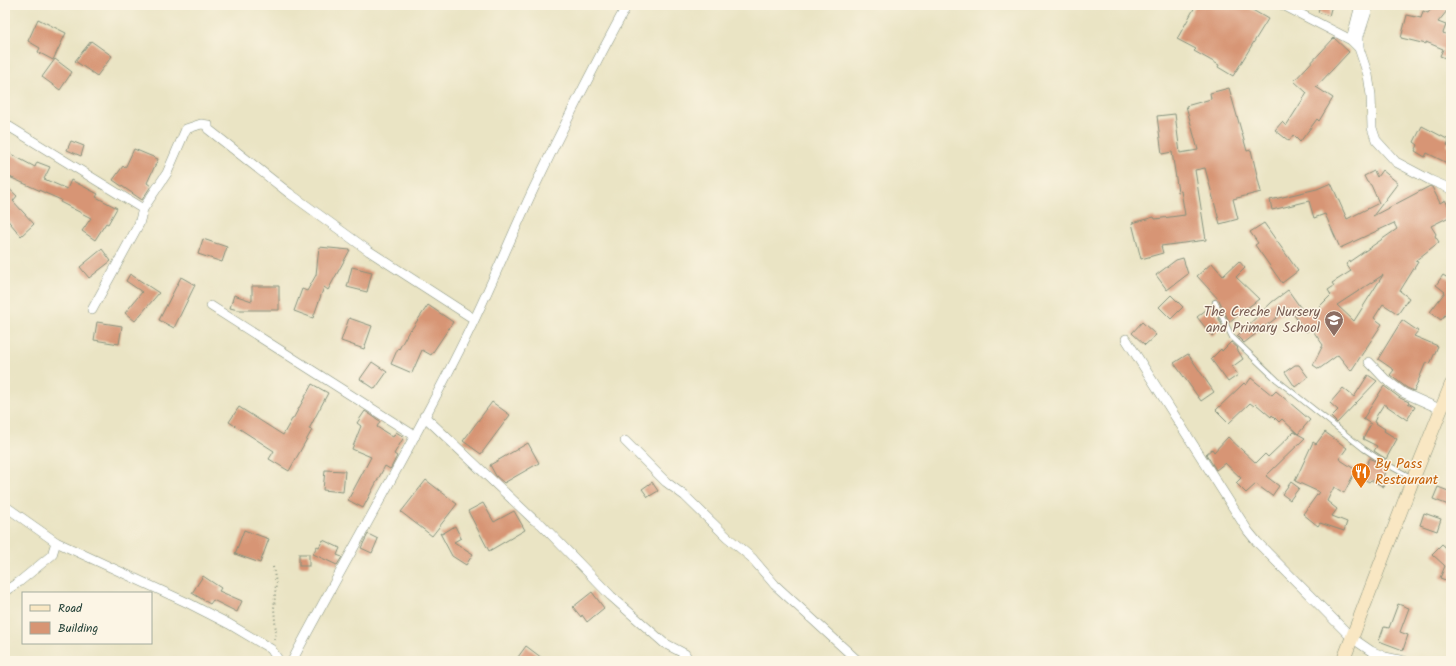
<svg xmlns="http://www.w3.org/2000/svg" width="1456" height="666" font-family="Kalam,sans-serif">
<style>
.building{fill:#d79574;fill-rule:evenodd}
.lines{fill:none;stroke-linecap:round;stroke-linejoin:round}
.lane-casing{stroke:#84907c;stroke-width:6}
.street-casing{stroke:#84907c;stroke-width:10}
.secondary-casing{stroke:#84907c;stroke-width:14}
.path{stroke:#84907c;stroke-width:2;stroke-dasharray:1 3;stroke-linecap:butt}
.lane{stroke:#fff;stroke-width:4.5}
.street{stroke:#fff;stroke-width:9}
.secondary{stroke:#f9e7c3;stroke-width:13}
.labels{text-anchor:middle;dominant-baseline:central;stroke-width:3;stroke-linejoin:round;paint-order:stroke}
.education-label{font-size:14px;fill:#785e54;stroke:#fcf5e5;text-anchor:end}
.food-label{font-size:14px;fill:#c56008;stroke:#fcf5e5;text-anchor:start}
</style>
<rect width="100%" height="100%" fill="#fcf5e5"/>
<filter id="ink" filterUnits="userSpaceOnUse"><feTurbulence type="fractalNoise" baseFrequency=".025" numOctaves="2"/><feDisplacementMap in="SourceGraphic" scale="8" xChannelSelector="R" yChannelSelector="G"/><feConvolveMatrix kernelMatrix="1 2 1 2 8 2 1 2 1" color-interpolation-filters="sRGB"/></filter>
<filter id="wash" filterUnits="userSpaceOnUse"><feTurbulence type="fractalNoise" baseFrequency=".012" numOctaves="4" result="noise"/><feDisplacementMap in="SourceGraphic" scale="16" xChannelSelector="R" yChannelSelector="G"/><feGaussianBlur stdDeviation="0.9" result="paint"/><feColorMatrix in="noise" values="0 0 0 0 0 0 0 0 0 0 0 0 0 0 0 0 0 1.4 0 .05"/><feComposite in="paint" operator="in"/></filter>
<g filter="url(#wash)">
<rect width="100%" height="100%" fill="#eae4c4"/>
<g id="blocks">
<g class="building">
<path d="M 1196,5 L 1244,5 L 1268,19 L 1233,76 L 1218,67 L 1219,65 L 1194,51 L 1196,49 L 1177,39 Z"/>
<path d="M 1320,5 L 1332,5 L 1329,16 L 1318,12 Z"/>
<path d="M 1434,5 L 1439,5 L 1447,11 L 1438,22 L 1446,25 L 1443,33 L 1448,35 L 1451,30 L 1451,60 L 1440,56 L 1443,49 L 1426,42 L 1426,44 L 1401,38 L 1407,15 L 1421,18 L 1423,11 L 1428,13 Z"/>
<path d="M 38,19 L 66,33 L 53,60 L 38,52 L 40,48 L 28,41 Z"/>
<path d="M 1334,38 L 1349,52 L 1316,87 L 1333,98 L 1319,121 L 1317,119 L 1300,142 L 1293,135 L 1289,141 L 1275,130 L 1282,122 L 1286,126 L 1307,93 L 1294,81 Z"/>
<path d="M 91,41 L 112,56 L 97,76 L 75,61 Z"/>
<path d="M 55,59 L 72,72 L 60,90 L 42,77 Z"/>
<path d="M 1229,88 L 1247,151 L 1251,150 L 1261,192 L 1233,199 L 1238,219 L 1220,224 L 1205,168 L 1195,170 L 1206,240 L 1161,246 L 1163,253 L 1141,259 L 1132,223 L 1154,217 L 1155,219 L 1185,215 L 1181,191 L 1178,192 L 1172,152 L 1162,154 L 1157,116 L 1175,114 L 1180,153 L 1198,150 L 1186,106 L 1211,99 L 1210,93 Z"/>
<path d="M 1422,126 L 1449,140 L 1447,145 L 1451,147 L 1451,165 L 1427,153 L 1425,157 L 1415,151 L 1418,145 L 1414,142 Z"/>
<path d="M 71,141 L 84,146 L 81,156 L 67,150 Z"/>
<path d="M 134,149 L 158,159 L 147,183 L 151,186 L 142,200 L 113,180 L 123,166 L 125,168 Z"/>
<path d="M 5,151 L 35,167 L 37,162 L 50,167 L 44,179 L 67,189 L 71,180 L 98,194 L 96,197 L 117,208 L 108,224 L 106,223 L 95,240 L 82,231 L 91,218 L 60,202 L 61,200 L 5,175 Z"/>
<path d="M 1382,170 L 1398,183 L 1373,216 L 1430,186 L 1432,187 L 1440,203 L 1445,200 L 1451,211 L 1451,216 L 1431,226 L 1436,234 L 1435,236 L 1439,242 L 1415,261 L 1418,262 L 1400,291 L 1409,298 L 1398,314 L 1383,304 L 1374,318 L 1382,324 L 1351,371 L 1338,355 L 1319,369 L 1313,365 L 1323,345 L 1311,328 L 1306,332 L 1289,308 L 1244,343 L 1237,336 L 1272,302 L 1288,290 L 1305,314 L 1313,308 L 1315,311 L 1331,295 L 1328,290 L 1334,286 L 1332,283 L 1351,271 L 1346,264 L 1397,229 L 1394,223 L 1340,248 L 1325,214 L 1314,218 L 1309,201 L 1272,210 L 1270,200 L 1317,189 L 1331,183 L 1347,219 L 1379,203 L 1371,185 L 1367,182 L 1364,176 L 1374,171 L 1377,177 ZM 1383,275 L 1354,321 L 1337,305 Z"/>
<path d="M 5,185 L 17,196 L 13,201 L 34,224 L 21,236 L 5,217 Z"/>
<path d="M 1264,223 L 1298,271 L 1282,283 L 1255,245 L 1258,243 L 1250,232 Z"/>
<path d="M 203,239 L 227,247 L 222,262 L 198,254 Z"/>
<path d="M 319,247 L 350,250 L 328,290 L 324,287 L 313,318 L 294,311 L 302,289 L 307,291 L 316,275 Z"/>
<path d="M 102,249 L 111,261 L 89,278 L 80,267 Z"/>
<path d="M 1183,258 L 1188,274 L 1167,290 L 1156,275 L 1176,260 Z"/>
<path d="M 1239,261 L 1245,268 L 1236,277 L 1259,299 L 1229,322 L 1219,300 L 1197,276 L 1212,263 L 1223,276 Z"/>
<path d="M 352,267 L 372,272 L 367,292 L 347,287 Z"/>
<path d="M 130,274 L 159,293 L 135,321 L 125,313 L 142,292 L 126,281 Z"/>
<path d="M 1443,275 L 1451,280 L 1451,307 L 1441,320 L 1430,312 L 1445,292 L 1436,285 Z"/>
<path d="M 181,277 L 195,285 L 174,328 L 159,320 Z"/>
<path d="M 252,286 L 279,286 L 279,310 L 238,310 L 230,308 L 234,295 L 252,301 Z"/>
<path d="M 1171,295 L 1183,307 L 1171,319 L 1159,307 Z"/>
<path d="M 428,305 L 453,322 L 431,355 L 422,350 L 412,373 L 391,364 L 398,348 L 399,349 L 410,329 L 411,330 Z"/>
<path d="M 1212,305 L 1223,327 L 1212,336 L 1197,317 Z"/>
<path d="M 349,318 L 372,326 L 364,349 L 341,341 Z"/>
<path d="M 1402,320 L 1418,331 L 1414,336 L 1438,346 L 1430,364 L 1426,362 L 1414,391 L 1407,388 L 1390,375 L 1394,370 L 1378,359 Z"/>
<path d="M 97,322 L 122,326 L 119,344 L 94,340 Z"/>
<path d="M 1142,322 L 1156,335 L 1145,345 L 1132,333 Z"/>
<path d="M 1231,342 L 1238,348 L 1237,349 L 1243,359 L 1232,367 L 1238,375 L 1228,382 L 1211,359 L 1221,349 L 1222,351 Z"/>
<path d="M 1188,354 L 1214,392 L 1201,401 L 1174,363 Z"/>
<path d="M 372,362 L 387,372 L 375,389 L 360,379 Z"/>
<path d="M 1295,365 L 1299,365 L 1308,377 L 1295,387 L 1285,372 Z"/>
<path d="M 1368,375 L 1377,381 L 1337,423 L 1331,417 L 1338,410 L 1330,403 L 1343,388 L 1354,397 Z"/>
<path d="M 1251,378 L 1272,395 L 1276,391 L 1310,420 L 1298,434 L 1282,419 L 1279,422 L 1272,415 L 1271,417 L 1256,404 L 1254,406 L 1250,403 L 1229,423 L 1216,410 L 1244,383 L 1246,385 Z"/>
<path d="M 312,384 L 328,393 L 309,429 L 312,430 L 289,471 L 269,459 L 274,451 L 229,422 L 239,407 L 283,435 L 292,419 L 293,419 Z"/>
<path d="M 1384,386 L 1400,398 L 1409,402 L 1408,403 L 1415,407 L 1407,420 L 1384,404 L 1377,415 L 1374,422 L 1385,429 L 1384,431 L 1397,439 L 1386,459 L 1374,451 L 1377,446 L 1363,439 L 1371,424 L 1363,419 Z"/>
<path d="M 492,402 L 510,415 L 481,454 L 463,441 Z"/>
<path d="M 365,411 L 380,421 L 377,427 L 393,437 L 396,432 L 404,437 L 394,454 L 397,456 L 391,468 L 390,469 L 385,466 L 363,508 L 348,500 L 371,457 L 352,449 L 361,426 L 357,423 Z"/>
<path d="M 1294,432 L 1305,438 L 1266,476 L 1279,486 L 1272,496 L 1256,484 L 1246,493 L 1236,483 L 1241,478 L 1225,463 L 1216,470 L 1206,454 L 1212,449 L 1214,452 L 1228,437 L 1256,463 L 1265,454 L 1268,457 Z"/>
<path d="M 1325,432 L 1347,448 L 1339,459 L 1356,470 L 1344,493 L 1334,487 L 1327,501 L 1337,509 L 1332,516 L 1347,522 L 1344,531 L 1320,523 L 1318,526 L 1303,514 L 1319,492 L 1295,481 L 1313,442 L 1316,444 Z"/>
<path d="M 528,443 L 539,463 L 504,483 L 496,476 L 490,465 Z"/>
<path d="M 1370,458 L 1387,469 L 1383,476 L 1388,479 L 1384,487 L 1371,480 L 1369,482 L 1360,477 Z"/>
<path d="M 325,470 L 345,471 L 343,492 L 323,490 Z"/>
<path d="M 426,480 L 457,504 L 432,536 L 401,512 Z"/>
<path d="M 652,482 L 658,491 L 648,497 L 642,489 Z"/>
<path d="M 1291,482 L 1299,488 L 1290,500 L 1282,494 Z"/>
<path d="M 1438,487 L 1451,492 L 1451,506 L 1433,499 Z"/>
<path d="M 483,503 L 494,522 L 514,511 L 525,530 L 489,551 L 468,511 Z"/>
<path d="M 1424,513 L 1441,519 L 1437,531 L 1420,525 Z"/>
<path d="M 455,526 L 461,538 L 454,542 L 473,554 L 466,565 L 452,556 L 440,533 L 442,534 Z"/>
<path d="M 244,530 L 269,539 L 260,563 L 235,554 Z"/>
<path d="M 368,534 L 378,539 L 372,553 L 361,548 Z"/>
<path d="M 323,540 L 340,548 L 337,555 L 342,557 L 337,565 L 313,554 L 317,546 L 319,547 Z"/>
<path d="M 1442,544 L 1451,552 L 1451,582 L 1440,578 L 1445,566 L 1432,554 Z"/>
<rect x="299" y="554" width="10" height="12"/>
<path d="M 203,576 L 221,588 L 219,591 L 242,601 L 237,612 L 213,600 L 210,604 L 192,593 Z"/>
<path d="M 592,592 L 604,608 L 587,622 L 582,615 L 581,617 L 573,607 Z"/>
<path d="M 1398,604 L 1409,608 L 1400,632 L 1408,635 L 1403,650 L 1379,641 L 1384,627 L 1389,628 Z"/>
<path d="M 526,646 L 546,661 L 524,661 L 518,657 Z"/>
</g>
</g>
</g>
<g filter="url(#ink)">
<use href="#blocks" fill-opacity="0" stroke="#84907c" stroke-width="1"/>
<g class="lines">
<g class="lane-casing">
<path id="lane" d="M 1215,302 L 1232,337 L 1277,380 L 1364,449 L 1388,465 L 1412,478"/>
</g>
<g class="street-casing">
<g id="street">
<path d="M 1283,5 L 1351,40 L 1359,48 L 1368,75 L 1371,95 L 1372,128 L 1376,140 L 1396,162 L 1430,180 L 1451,189"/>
<path d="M 1351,40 L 1360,5"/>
<path d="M 1359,48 L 1359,36 L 1369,5"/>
<path d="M 5,124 L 143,209"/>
<path d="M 211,306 L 415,436"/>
<path d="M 92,310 L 139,224 L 143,209 L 167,173 L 186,129 L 201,124 L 208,125 L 208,129 L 289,193 L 369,251 L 474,319"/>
<path d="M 1126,339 L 1248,531 L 1257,542 L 1352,638 L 1371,651 L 1385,657 L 1404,661"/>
<path d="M 1369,362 L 1385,379 L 1404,393 L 1440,409"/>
<path d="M 424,416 L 534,520 L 541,524 L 611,596 L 664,643 L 685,654 L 689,661"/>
<path d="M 625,441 L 666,482 L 685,496 L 727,537 L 752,558 L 775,585 L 858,661"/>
<path d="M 5,506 L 56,542 L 188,603 L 229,624 L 271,649 L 279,661"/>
<path d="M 5,591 L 19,582 L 52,555 L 56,542"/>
<path d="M 292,661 C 348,555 409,452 462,345 C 488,294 509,241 533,190 C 563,127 594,66 627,5"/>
</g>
</g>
<g class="secondary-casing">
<path id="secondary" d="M 1343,661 L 1413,479 L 1451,385"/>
</g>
<path class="path" d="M 273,567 L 276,583 L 274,608 L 276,633 L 274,640"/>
<use href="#lane" class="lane"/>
<use href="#street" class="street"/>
<use href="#secondary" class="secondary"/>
</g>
</g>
<defs>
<g id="school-pin" transform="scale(1)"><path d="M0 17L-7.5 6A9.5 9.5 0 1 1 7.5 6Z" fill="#8d6e63" stroke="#fcf5e5"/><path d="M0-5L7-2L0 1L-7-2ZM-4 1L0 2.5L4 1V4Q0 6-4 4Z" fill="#fff"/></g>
<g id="restaurant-pin" transform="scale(1)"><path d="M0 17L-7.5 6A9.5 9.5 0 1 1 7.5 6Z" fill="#e8710a" stroke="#fcf5e5"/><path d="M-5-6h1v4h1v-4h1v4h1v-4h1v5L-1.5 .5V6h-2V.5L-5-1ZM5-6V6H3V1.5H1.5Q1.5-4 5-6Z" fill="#fff"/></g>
</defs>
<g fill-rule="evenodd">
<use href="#school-pin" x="1334" y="320"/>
<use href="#restaurant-pin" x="1361" y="472"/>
</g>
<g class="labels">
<g class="education-label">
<text x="1320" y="312">The Creche Nursery<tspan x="1320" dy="16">and Primary School</tspan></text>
</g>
<g class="food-label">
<text x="1375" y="464">By Pass<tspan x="1375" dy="16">Restaurant</tspan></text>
</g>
</g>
<rect width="1456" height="666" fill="none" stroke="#fcf5e5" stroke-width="20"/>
<rect x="22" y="592" width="130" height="52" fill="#fcf5e5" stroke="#a4ab9e"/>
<rect x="30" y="605" width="20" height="6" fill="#f9e7c3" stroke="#a4ab9e"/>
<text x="58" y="612" font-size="12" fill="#1f3d34">Road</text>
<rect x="30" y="622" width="20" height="12" fill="#d79574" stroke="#a4ab9e"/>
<text x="58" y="632" font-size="12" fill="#1f3d34">Building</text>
</svg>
